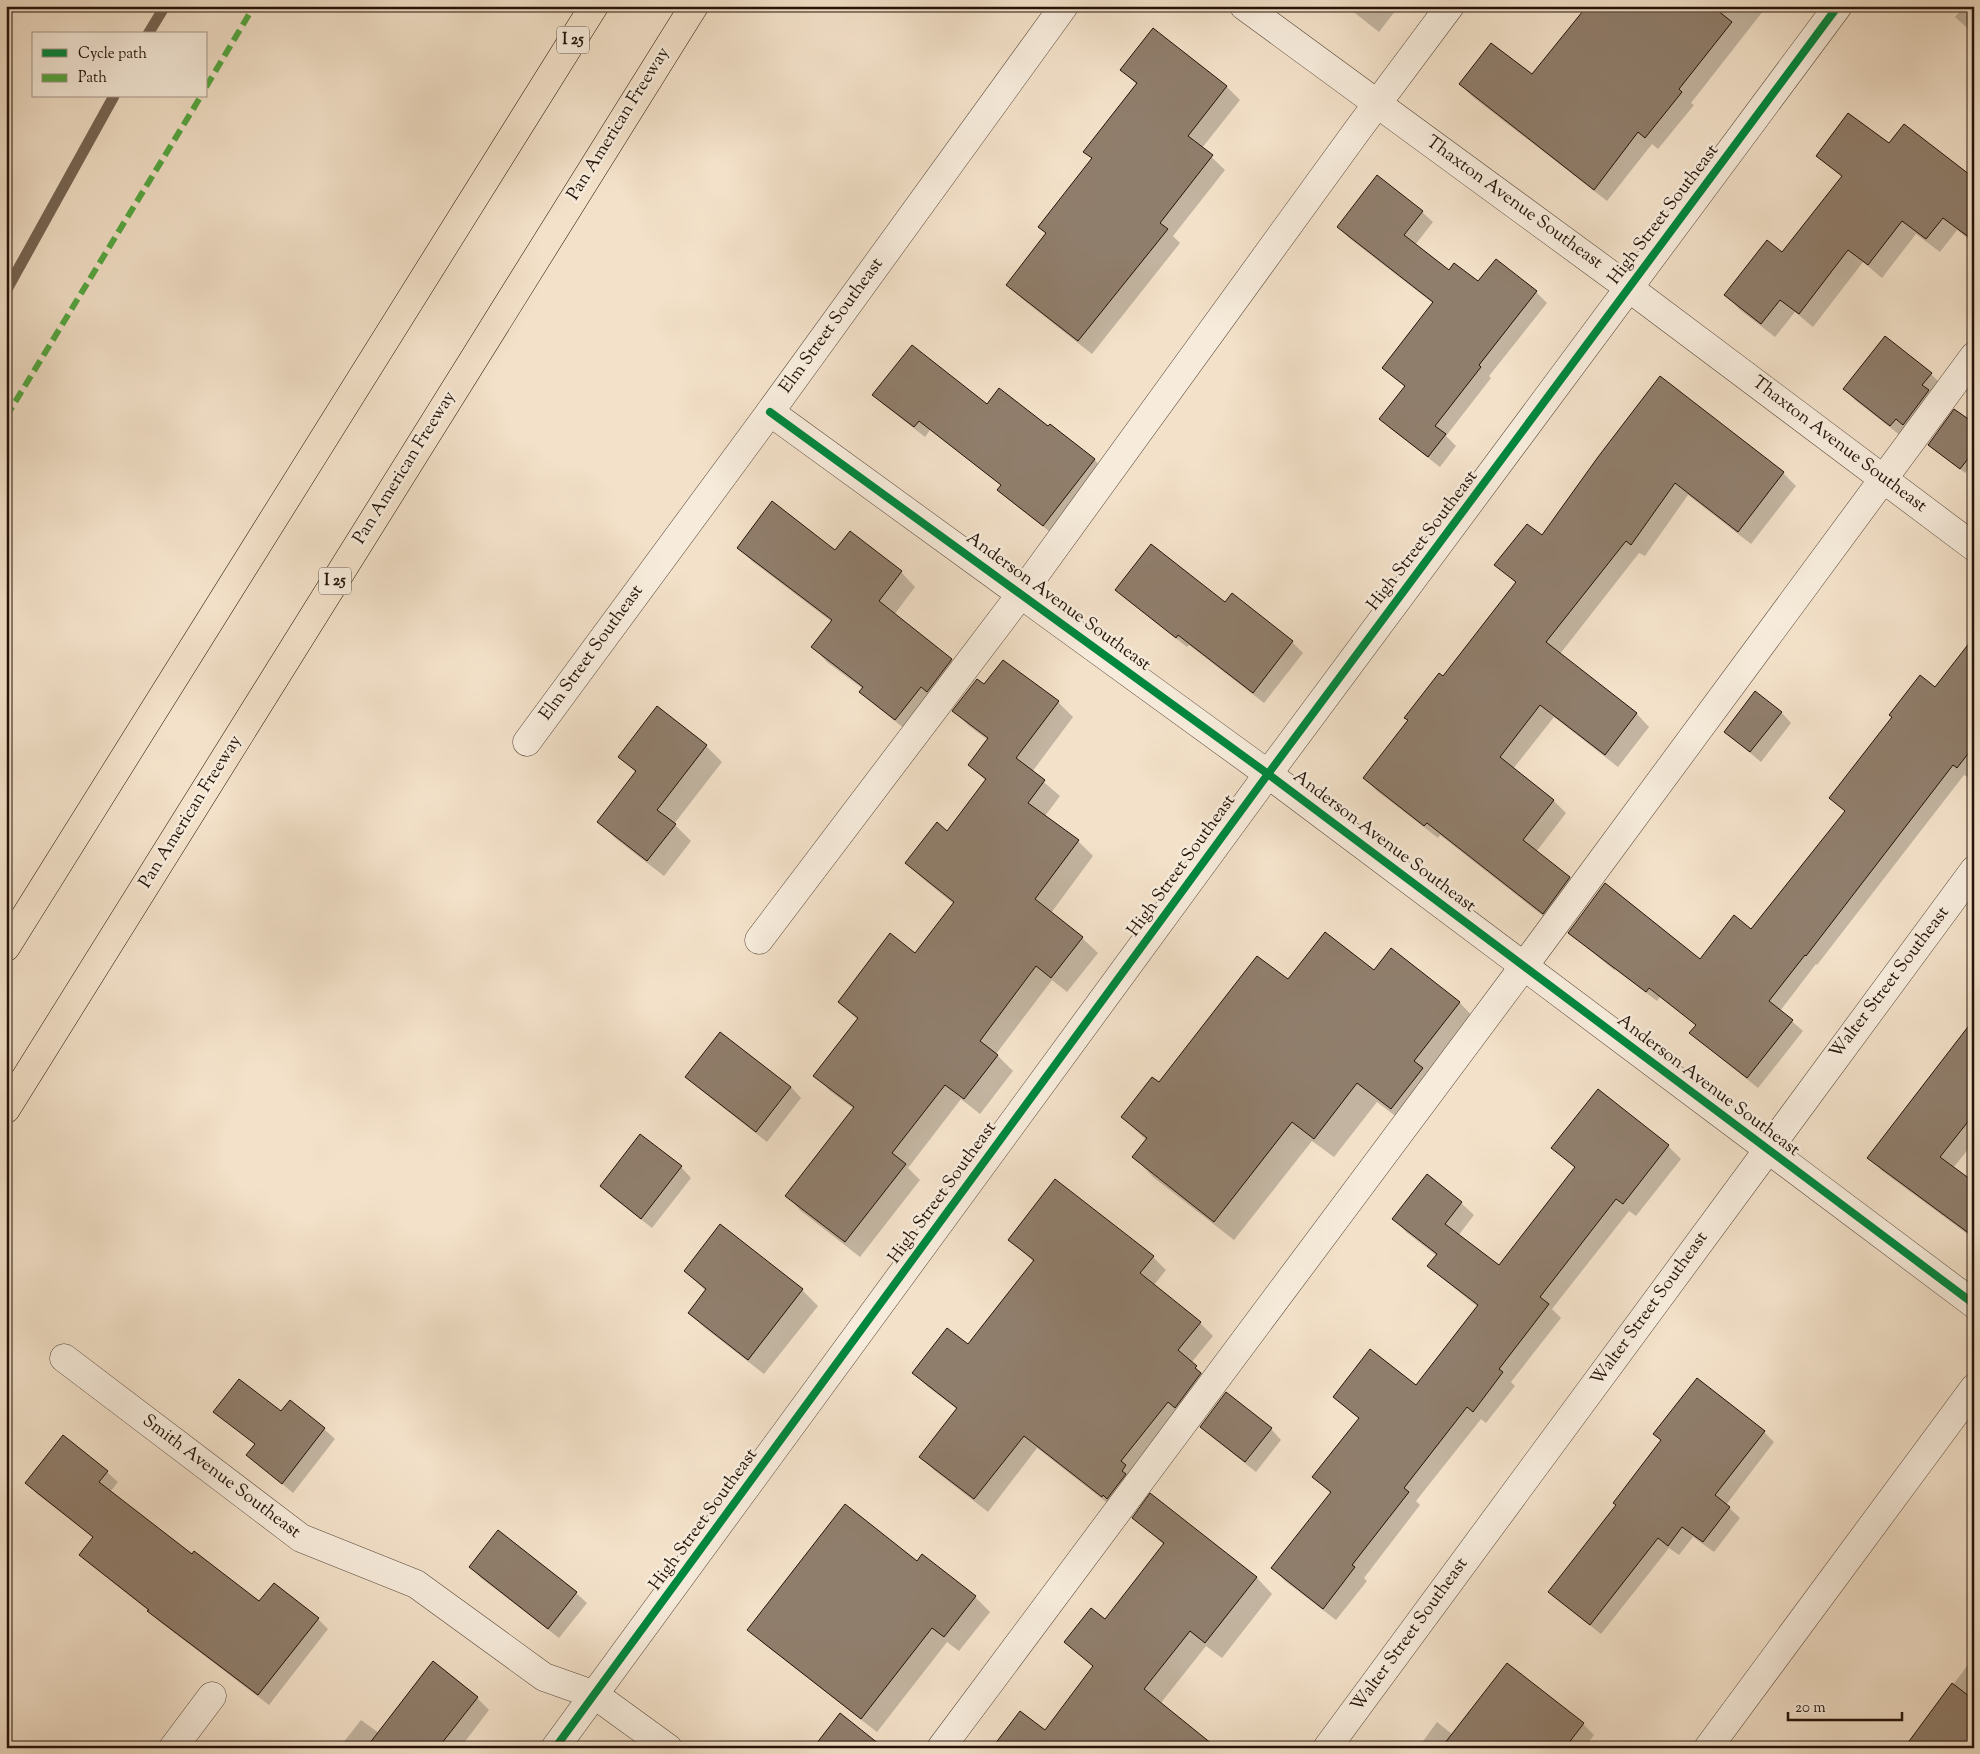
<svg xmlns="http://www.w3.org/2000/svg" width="1980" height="1754" font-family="'Sorts Mill Goudy',serif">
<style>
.shadow{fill:#0003}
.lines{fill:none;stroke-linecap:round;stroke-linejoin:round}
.stream{stroke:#766554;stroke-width:11}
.building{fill:#907e6c;stroke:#241308}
.minor-casing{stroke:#584638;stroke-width:29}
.highway-casing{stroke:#241308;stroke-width:29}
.minor{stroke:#f7ecdc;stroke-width:28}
.highway{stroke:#f3e1c9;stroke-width:28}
.quiet{stroke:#53a841;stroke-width:6;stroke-dasharray:12 6;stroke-linecap:butt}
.cycleway-casing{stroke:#f7ecdc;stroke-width:11}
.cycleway{stroke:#00873e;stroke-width:8}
.labels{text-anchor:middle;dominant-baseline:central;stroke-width:5;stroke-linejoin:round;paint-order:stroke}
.shield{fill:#f7ecdc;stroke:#635448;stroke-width:1}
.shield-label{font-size:16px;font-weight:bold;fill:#241308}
.street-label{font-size:18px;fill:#241308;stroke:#f7ecdc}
</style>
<rect width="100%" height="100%" fill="#f3e1c9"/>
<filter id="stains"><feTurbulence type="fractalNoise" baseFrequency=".004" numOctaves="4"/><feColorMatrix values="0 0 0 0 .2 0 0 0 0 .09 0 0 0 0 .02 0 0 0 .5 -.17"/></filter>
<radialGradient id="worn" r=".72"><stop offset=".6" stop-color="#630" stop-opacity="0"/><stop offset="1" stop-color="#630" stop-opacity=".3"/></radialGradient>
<g class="shadow">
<path d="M 1346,6 L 1399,6 L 1379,32 Z"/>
<path d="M 1599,6 L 1767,6 L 1691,103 L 1694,105 L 1658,149 L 1652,144 L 1607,201 L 1473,97 L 1460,84 L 1532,76 Z"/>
<path d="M 1964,6 L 1974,6 L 1974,34 L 1955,17 Z"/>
<path d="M 1122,70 L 1226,86 L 1240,100 L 1202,148 L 1225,170 L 1173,236 L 1180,243 L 1092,354 L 1021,298 L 1007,284 L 1047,234 L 1040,227 L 1093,159 L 1085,152 L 1137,85 Z"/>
<path d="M 1818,155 L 1974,179 L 1974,243 L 1957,230 L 1940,252 L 1916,234 L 1882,278 L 1863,262 L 1813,327 L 1795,312 L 1775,337 L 1739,309 L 1726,295 L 1783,254 L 1843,178 Z"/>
<path d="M 1422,212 L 1433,222 L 1415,245 L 1450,271 L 1478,283 L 1496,260 L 1536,292 L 1547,303 L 1489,376 L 1491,378 L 1446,436 L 1456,446 L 1440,467 L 1391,429 L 1381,419 L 1405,387 L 1383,368 L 1434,304 L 1349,238 L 1338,227 Z"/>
<path d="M 1931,374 L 1941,384 L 1901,436 L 1855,400 L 1845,389 Z"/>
<path d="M 874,395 L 987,405 L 1048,428 L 1050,426 L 1095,460 L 1105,471 L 1054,535 L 1009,500 L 999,490 L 1002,486 L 930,430 L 925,437 L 884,405 Z"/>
<path d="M 1974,425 L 1974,462 L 1965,473 L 1935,449 Z"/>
<path d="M 1599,457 L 1783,473 L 1796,486 L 1751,544 L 1688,495 L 1645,556 L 1639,553 L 1560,654 L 1637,714 L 1649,727 L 1618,767 L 1554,717 L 1513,769 L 1553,800 L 1566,813 L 1536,852 L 1570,878 L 1582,891 L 1556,926 L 1440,835 L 1438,838 L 1377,791 L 1364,778 L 1516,583 L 1496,565 L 1542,537 Z"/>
<path d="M 738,548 L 836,552 L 901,572 L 915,587 L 894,615 L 951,660 L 966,675 L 910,733 L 876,706 L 861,692 L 863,689 L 827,662 L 813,647 L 832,622 L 753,562 Z"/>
<path d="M 1117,590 L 1225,604 L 1232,595 L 1292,642 L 1303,653 L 1264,703 L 1189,645 L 1187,647 L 1127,600 Z"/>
<path d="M 1974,639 L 1974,769 L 1968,777 L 1964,775 L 1817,965 L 1816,964 L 1780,1011 L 1803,1031 L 1758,1088 L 1702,1043 L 1691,1033 L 1697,1026 L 1660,997 L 1657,1001 L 1615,969 L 1614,970 L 1569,933 L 1700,960 L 1751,930 L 1846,812 L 1831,798 L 1935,689 Z"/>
<path d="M 984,686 L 1058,702 L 1073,717 L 1032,772 L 1060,796 L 1045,816 L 1078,841 L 1093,856 L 1051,913 L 1082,938 L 1098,953 L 1067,992 L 1052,980 L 996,1054 L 1013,1071 L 980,1114 L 961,1099 L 908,1168 L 920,1180 L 860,1257 L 801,1211 L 786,1195 L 854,1109 L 830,1091 L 815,1075 L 858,1020 L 839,1002 L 916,955 L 954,904 L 922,878 L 906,863 L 947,832 L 986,781 L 969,765 L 988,740 L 969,726 L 954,711 Z"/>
<path d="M 657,708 L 706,746 L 722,762 L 674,824 L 691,841 L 664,876 L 615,838 L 599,822 L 636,773 L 620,756 Z"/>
<path d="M 1781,712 L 1791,723 L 1761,762 L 1725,732 Z"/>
<path d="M 1392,950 L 1460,1003 L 1479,1023 L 1411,1128 L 1377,1102 L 1334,1157 L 1312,1141 L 1234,1240 L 1153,1177 L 1134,1157 L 1147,1141 L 1122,1117 L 1159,1084 L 1288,981 L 1375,972 Z"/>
<path d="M 1974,1022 L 1974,1142 L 1953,1168 L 1974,1184 L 1974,1239 L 1881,1170 L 1869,1157 Z"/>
<path d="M 720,1033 L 791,1087 L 801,1098 L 767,1142 L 697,1087 L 686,1077 Z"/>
<path d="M 1668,1146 L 1681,1159 L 1636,1216 L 1629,1211 L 1552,1309 L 1561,1318 L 1511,1382 L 1515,1386 L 1486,1423 L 1481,1419 L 1416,1501 L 1420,1505 L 1364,1578 L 1367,1581 L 1336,1620 L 1285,1581 L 1273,1568 L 1331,1494 L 1314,1477 L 1359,1419 L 1334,1397 L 1416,1387 L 1478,1307 L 1442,1278 L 1429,1266 L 1437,1256 L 1406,1232 L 1394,1219 L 1427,1176 L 1461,1203 L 1474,1215 L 1458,1236 L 1499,1267 L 1576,1169 L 1553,1148 Z"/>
<path d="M 681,1167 L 691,1178 L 652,1228 L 612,1197 L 601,1186 Z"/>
<path d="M 1010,1240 L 1153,1257 L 1166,1270 L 1154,1285 L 1200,1323 L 1213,1336 L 1191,1363 L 1209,1380 L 1115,1509 L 1037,1448 L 988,1512 L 934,1470 L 921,1457 L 958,1410 L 927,1386 L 914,1373 L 968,1346 L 1034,1262 Z"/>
<path d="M 685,1271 L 802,1290 L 818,1306 L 764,1374 L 705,1328 L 689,1313 L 706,1291 Z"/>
<path d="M 215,1411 L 281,1413 L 324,1429 L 335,1439 L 293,1493 L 248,1455 L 256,1445 Z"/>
<path d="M 1201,1427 L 1271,1429 L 1281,1440 L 1256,1472 L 1212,1437 Z"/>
<path d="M 1764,1432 L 1774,1442 L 1726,1505 L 1740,1518 L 1714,1552 L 1693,1537 L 1679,1555 L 1669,1548 L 1601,1634 L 1560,1602 L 1549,1592 L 1617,1505 Z"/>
<path d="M 107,1472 L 118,1482 L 110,1492 L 192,1556 L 259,1603 L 318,1619 L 328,1629 L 269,1705 L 160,1622 L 149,1611 L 91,1565 L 80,1555 L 94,1538 L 37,1494 L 27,1483 Z"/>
<path d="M 1151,1495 L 1257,1578 L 1272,1594 L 1222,1658 L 1206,1646 L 1160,1704 L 1045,1732 L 1093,1667 L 1065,1642 L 1105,1621 L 1164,1545 L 1134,1518 Z"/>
<path d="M 918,1563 L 975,1597 L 990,1612 L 959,1651 L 947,1642 L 877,1732 L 764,1644 L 749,1629 Z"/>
<path d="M 471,1567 L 576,1593 L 587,1603 L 559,1638 L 481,1578 Z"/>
<path d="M 1974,1657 L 1974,1748 L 1905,1748 Z"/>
<path d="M 1508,1665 L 1583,1724 L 1594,1735 L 1584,1748 L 1418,1748 L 1437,1722 L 1453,1735 Z"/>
<path d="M 477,1698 L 489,1710 L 460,1748 L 339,1748 L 361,1720 L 379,1733 Z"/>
</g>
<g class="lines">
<g class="stream">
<path d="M 148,34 L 165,6"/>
<path d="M 6,291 L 114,96"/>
</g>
</g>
<g class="building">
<path d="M 1587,6 L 1712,6 L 1732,22 L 1679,89 L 1682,92 L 1645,138 L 1638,132 L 1594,190 L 1459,84 L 1491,43 L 1532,74 Z"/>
<path d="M 1153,28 L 1227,86 L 1188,136 L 1213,155 L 1160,223 L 1168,229 L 1078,341 L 1006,285 L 1046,233 L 1038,227 L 1092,158 L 1083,152 L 1137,83 L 1120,70 Z"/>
<path d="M 1848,113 L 1889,143 L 1904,124 L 1974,178 L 1974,241 L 1943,218 L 1926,239 L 1902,221 L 1868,265 L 1848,250 L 1799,314 L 1780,300 L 1761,324 L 1724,295 L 1767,240 L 1782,252 L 1842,176 L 1816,156 Z"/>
<path d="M 1377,175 L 1423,211 L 1404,235 L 1449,270 L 1454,263 L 1478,281 L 1496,259 L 1537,291 L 1479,365 L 1481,367 L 1435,426 L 1446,434 L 1428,457 L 1379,419 L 1405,386 L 1382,368 L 1433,302 L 1337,227 Z"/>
<path d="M 1885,336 L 1932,373 L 1922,385 L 1929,390 L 1903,425 L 1896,419 L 1890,426 L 1843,389 Z"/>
<path d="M 912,345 L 987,404 L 999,388 L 1048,426 L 1050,424 L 1095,459 L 1043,526 L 997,490 L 1001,485 L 919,421 L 914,427 L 872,395 Z"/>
<path d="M 1660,376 L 1784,472 L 1738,532 L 1675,483 L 1631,545 L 1626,541 L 1546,642 L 1637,713 L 1605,755 L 1540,705 L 1500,757 L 1554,800 L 1523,840 L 1570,877 L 1543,914 L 1427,823 L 1424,826 L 1363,778 L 1408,720 L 1404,718 L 1439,673 L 1443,676 L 1516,582 L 1494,565 L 1527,524 L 1542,535 L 1598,457 Z"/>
<path d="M 1954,409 L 1974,423 L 1974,451 L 1960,469 L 1928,445 Z"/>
<path d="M 772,501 L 835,550 L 850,531 L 902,571 L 879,601 L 952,659 L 927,692 L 921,687 L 895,720 L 859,692 L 863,687 L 811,647 L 832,620 L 737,548 Z"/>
<path d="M 1151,544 L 1225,602 L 1232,593 L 1293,641 L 1253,693 L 1178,635 L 1176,638 L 1115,590 Z"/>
<path d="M 1974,637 L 1974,746 L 1957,768 L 1953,765 L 1806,956 L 1805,955 L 1769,1001 L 1793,1020 L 1747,1078 L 1689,1033 L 1696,1025 L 1649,988 L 1646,992 L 1568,933 L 1605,883 L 1700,959 L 1734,915 L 1751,929 L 1845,811 L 1829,798 L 1892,717 L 1889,715 L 1920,675 L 1935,687 Z"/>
<path d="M 1003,660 L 1059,701 L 1016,758 L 1045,780 L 1028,803 L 1079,840 L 1035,899 L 1083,937 L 1051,978 L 1036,966 L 980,1041 L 998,1055 L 964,1099 L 945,1085 L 892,1153 L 906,1164 L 845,1242 L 785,1196 L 854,1107 L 813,1076 L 858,1018 L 838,1002 L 890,933 L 915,953 L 954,902 L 905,863 L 937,822 L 947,831 L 986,779 L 968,765 L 988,738 L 952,711 L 977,679 L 984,684 Z"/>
<path d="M 1755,691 L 1782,712 L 1750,752 L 1724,732 Z"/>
<path d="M 657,706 L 707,745 L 657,810 L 676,824 L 647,861 L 597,822 L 636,771 L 618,757 Z"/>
<path d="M 1325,932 L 1374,970 L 1391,948 L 1460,1002 L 1414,1061 L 1423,1068 L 1391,1109 L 1357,1083 L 1314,1139 L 1292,1122 L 1214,1222 L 1132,1157 L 1147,1138 L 1121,1117 L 1152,1077 L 1159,1082 L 1257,956 L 1288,979 Z"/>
<path d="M 1974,1019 L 1974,1114 L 1940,1157 L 1974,1182 L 1974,1237 L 1867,1158 Z"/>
<path d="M 720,1032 L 791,1087 L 756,1132 L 685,1077 Z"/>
<path d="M 1598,1089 L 1669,1145 L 1623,1204 L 1616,1199 L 1540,1297 L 1549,1304 L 1499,1369 L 1503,1372 L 1473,1412 L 1467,1407 L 1404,1488 L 1409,1492 L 1352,1565 L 1355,1567 L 1323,1609 L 1271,1568 L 1331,1492 L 1312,1477 L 1359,1418 L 1333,1397 L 1370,1349 L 1416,1385 L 1478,1305 L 1427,1266 L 1437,1254 L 1392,1219 L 1427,1174 L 1462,1202 L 1445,1224 L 1499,1265 L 1575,1167 L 1551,1148 Z"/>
<path d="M 640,1134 L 682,1166 L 641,1219 L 600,1186 Z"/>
<path d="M 1055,1179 L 1154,1256 L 1140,1273 L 1201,1322 L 1178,1350 L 1197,1366 L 1195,1368 L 1201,1373 L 1175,1408 L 1168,1402 L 1121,1461 L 1126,1465 L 1122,1471 L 1126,1474 L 1107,1499 L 1103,1495 L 1102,1497 L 1024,1436 L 974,1499 L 919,1457 L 957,1408 L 912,1373 L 947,1328 L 968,1344 L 1034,1260 L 1008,1240 Z"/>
<path d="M 720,1224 L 803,1289 L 748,1360 L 688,1313 L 706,1289 L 684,1271 Z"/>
<path d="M 1697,1378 L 1765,1431 L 1715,1495 L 1730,1507 L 1703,1542 L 1682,1527 L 1668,1546 L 1658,1538 L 1590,1625 L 1548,1592 L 1616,1505 L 1613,1503 L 1661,1440 L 1653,1434 Z"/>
<path d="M 239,1379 L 281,1411 L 290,1400 L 325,1428 L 282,1484 L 246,1455 L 255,1444 L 213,1412 Z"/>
<path d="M 1226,1392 L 1272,1428 L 1245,1462 L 1200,1427 Z"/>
<path d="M 63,1435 L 108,1471 L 99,1482 L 192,1554 L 194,1551 L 259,1601 L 274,1583 L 319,1618 L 258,1695 L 147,1611 L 149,1610 L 79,1555 L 93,1537 L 25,1483 Z"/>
<path d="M 1150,1493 L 1257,1577 L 1205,1643 L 1190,1631 L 1144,1689 L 1217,1748 L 992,1748 L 1020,1711 L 1045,1730 L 1093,1666 L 1064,1642 L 1091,1608 L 1105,1619 L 1164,1543 L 1132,1518 Z"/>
<path d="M 845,1504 L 917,1561 L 922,1554 L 976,1596 L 944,1637 L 932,1628 L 861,1719 L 747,1630 Z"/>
<path d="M 498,1530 L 577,1592 L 548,1629 L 469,1567 Z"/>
<path d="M 433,1661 L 478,1697 L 438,1748 L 366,1748 Z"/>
<path d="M 1507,1663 L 1584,1723 L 1565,1748 L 1441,1748 Z"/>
<path d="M 1952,1683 L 1974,1700 L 1974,1748 L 1904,1748 Z"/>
<path d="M 840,1713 L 884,1748 L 813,1748 Z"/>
</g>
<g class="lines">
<g class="minor-casing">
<g id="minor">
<path d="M 1244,6 L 1629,288 L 1974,547"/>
<path d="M 770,412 L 1268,774 L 1974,1304"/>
<path d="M 527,742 L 770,412 L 1064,6"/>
<path d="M 759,940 L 1021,594 L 1359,128 L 1450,6"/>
<path d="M 64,1358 L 301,1538 L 416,1584 L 544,1677 L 595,1695 L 668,1748"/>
<path d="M 173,1748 L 212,1696"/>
<path d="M 555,1748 L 1268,774 L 1838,6"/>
<path d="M 941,1748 L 1524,966 L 1974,356"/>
<path d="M 1327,1748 L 1974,870"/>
<path d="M 1708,1748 L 1974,1388"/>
</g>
</g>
<g class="highway-casing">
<g id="highway">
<path d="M 6,947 L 594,6"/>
<path d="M 6,1109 L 694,6"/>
</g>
</g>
<use href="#minor" class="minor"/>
<use href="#highway" class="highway"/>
<g class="quiet">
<path d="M 206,87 L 254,6"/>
<path d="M 6,417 L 201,96"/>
</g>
<g class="cycleway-casing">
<g id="cycleway">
<path d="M 770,412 L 1268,774 L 1974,1304"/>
<path d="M 555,1748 L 1268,774 L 1838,6"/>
</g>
</g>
<use href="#cycleway" class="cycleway"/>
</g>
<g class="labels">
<g class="shield">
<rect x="557" y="26.5" width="32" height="27" rx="4"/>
<rect x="319" y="567.5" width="32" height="27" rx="4"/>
</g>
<g class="shield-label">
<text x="573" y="40">I 25</text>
<text x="335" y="581">I 25</text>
</g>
<g class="street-label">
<text transform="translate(619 124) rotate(-58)">Pan American Freeway</text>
<text transform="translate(1514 203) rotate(36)">Thaxton Avenue Southeast</text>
<text transform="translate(1664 215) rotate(-53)">High Street Southeast</text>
<text transform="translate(832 326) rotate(-54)">Elm Street Southeast</text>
<text transform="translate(1839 445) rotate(37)">Thaxton Avenue Southeast</text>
<text transform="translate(405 468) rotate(-58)">Pan American Freeway</text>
<text transform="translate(1423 541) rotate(-53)">High Street Southeast</text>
<text transform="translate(1058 602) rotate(36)">Anderson Avenue Southeast</text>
<text transform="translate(592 653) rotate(-54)">Elm Street Southeast</text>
<text transform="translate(191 812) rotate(-58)">Pan American Freeway</text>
<text transform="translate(1384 842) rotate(37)">Anderson Avenue Southeast</text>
<text transform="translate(1182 866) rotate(-54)">High Street Southeast</text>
<text transform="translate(1890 983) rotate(-53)">Walter Street Southeast</text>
<text transform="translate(1708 1086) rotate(37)">Anderson Avenue Southeast</text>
<text transform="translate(943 1193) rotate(-54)">High Street Southeast</text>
<text transform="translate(1650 1309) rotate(-54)">Walter Street Southeast</text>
<text transform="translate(221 1477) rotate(37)">Smith Avenue Southeast</text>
<text transform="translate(704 1520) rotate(-54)">High Street Southeast</text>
<text transform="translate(1410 1635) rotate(-54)">Walter Street Southeast</text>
</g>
</g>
<rect width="1980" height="1754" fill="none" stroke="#f3e1c9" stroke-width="25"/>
<rect x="8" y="8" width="1965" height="1739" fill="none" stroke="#241308" stroke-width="2.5"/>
<rect x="12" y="12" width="1955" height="1729" fill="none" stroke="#241308"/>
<rect x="32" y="32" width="175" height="65" fill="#f7ecdc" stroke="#a39587"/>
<rect x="42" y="49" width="25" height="8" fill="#00873e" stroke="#a39587"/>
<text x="78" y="58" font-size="15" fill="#241308">Cycle path</text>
<rect x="42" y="74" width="25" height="8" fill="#53a841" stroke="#a39587"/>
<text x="78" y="82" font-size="15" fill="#241308">Path</text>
<path d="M1788 1712v8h114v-8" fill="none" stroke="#241308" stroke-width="2.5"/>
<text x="1795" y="1712" font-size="15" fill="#241308" stroke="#f7ecdc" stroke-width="4" paint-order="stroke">20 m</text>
<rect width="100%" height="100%" filter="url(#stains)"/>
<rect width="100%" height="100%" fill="url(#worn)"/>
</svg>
